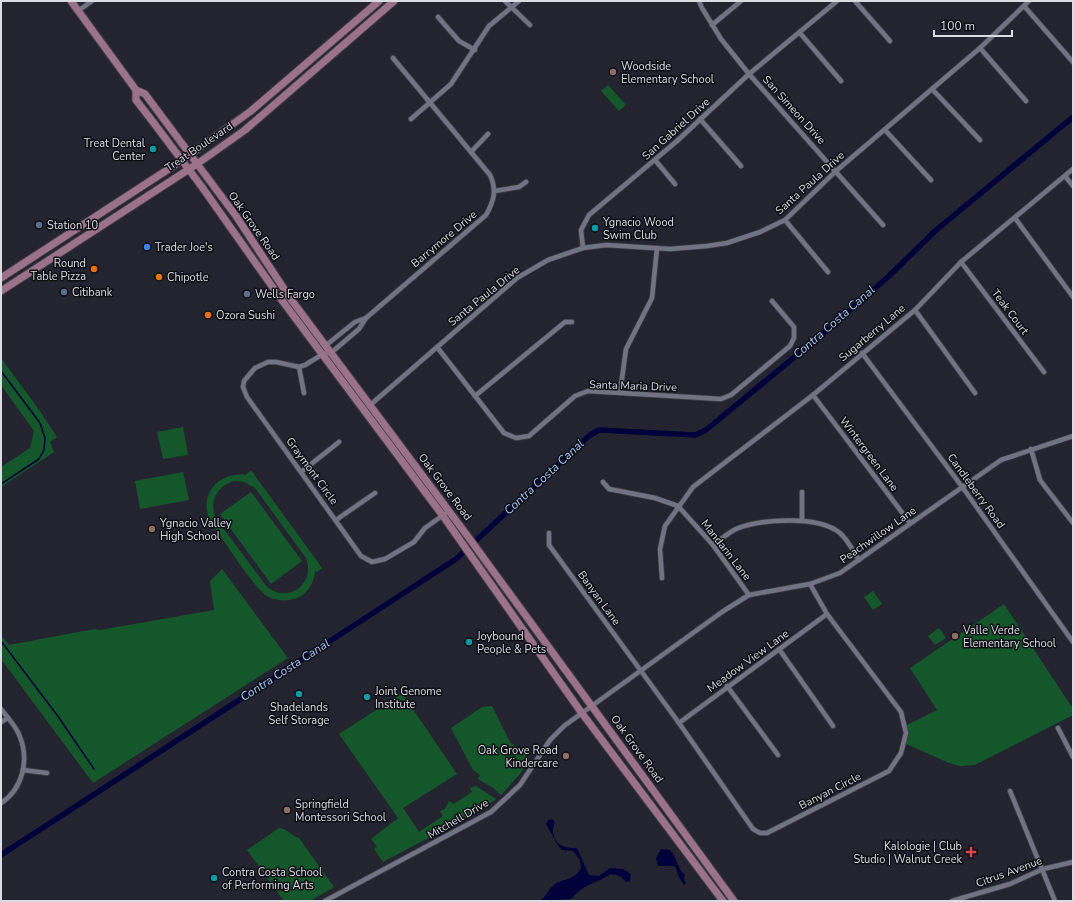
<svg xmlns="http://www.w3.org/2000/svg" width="1074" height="902" font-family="'Nunito Sans',sans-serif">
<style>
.green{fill:#14572a;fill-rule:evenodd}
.water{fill:#00003a}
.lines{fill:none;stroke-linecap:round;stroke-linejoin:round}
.stream{stroke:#00003a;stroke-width:1.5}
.canal{stroke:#00003a;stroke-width:5.5}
.street-casing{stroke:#3e3e49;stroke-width:6}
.secondary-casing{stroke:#3e3e49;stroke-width:9}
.street{stroke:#727382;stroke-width:4.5}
.secondary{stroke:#9c728b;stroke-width:7}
.education-dot{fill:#8d6e63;stroke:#0e0e14;stroke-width:1.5}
.culture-dot{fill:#0f9aa8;stroke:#0e0e14;stroke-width:1.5}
.service-dot{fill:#5c6f8a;stroke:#0e0e14;stroke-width:1.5}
.shop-dot{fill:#3f7fe0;stroke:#0e0e14;stroke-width:1.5}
.food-dot{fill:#e8710a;stroke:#0e0e14;stroke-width:1.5}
.health-dot{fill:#e0444e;stroke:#0e0e14;stroke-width:1.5}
.labels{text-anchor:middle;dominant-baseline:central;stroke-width:3;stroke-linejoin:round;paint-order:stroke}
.poi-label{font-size:11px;fill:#dadbe3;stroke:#0e0e14;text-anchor:start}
.street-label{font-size:11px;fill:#dadbe3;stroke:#0e0e14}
.water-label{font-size:12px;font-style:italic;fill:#a2c7fd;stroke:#0e0e14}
</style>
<rect width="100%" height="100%" fill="#242431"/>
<g class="green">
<path d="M 608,85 L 626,105 L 619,111 L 601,91 Z"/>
<path d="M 1,358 L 37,407 L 57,437 L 50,442 L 54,452 L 1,487 L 1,467 L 30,448 L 34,431 L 1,385 Z"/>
<path d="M 183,427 L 188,455 L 163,459 L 157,432 Z"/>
<path d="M 251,470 L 322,568 L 317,572 L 315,571 C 314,583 308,593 297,598 C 287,602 276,601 267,596 C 253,587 224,540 212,524 C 196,498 217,471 246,475 ZM 235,481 L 244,482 L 255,488 L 306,558 C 316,584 288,604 267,587 L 215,517 C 209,500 218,485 235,481 Z"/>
<path d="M 183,472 L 189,500 L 140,509 L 135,481 Z"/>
<path d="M 251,492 L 302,561 L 271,584 L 220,514 Z"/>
<path d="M 222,569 L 288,658 L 93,783 L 1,659 L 1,635 L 9,645 L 94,629 L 100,630 L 214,610 L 210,581 Z"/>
<path d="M 873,591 L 882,604 L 873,610 L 864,597 Z"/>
<path d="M 1004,604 L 1073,709 L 1073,715 L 975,765 L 960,766 L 949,763 L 904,743 L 905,726 L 937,710 L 910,668 Z"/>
<path d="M 939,628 L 946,638 L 935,645 L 928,636 Z"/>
<path d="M 402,693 L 457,774 L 403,808 L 419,832 L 443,816 L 440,811 L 445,809 L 449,801 L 454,804 L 472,792 L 470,788 L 476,786 L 496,799 L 481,810 L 383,862 L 374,849 L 377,847 L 371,839 L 398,818 L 339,734 Z"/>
<path d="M 492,706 L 510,742 L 528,757 L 529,760 L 520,774 L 501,795 L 493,788 L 478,779 L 480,775 L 473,770 L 451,728 L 482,707 Z"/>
<path d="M 279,828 C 287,828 291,836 299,838 L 334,887 L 333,888 L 310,901 L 284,901 L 247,850 Z"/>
</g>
<g class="water">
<path d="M 552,819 L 554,821 C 555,825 553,827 553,831 C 554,846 565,848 577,848 L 589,875 L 599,876 L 610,868 L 623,869 L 631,874 L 630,881 L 626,882 L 620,876 L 611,874 C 595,884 585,883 571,899 L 539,901 C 547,897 546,892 552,887 C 561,877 573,883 581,868 L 580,860 L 573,851 L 562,850 L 557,844 L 546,824 L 548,820 Z"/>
<path d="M 661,849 L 670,850 C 677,857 677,868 685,875 L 684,879 L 686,883 L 684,885 L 678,876 L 676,868 L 674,866 L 658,866 L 656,858 Z"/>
</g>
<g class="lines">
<g class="stream">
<path d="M 1,371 L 40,423 L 45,438 L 44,450 L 39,459 L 1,484"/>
<path d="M 1,641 L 57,715 L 94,769"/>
</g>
<path class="canal" d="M 1,855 L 456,559 L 590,435 L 599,430 L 695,435 L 706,430 L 820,336 L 888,277 L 935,231 L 1073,117"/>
<g class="street-casing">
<g id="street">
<path d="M 505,1 L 530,25"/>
<path d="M 699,1 L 702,8 L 721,39 L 749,74 L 883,225"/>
<path d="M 855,1 L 890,41"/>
<path d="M 1024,6 L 1073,62"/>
<path d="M 78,11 L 92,1"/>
<path d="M 438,17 L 459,41 L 475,50"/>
<path d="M 712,25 L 741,1"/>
<path d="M 800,33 L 841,81"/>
<path d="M 980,48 L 1026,101"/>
<path d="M 932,89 L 980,140"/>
<path d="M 411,119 L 451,84 L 489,26 L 519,1"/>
<path d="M 700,119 L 741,166"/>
<path d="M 885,130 L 931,180"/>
<path d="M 471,152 L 488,134"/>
<path d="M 655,160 L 675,184"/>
<path d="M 1065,176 L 1073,186"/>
<path d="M 495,191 L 519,187 L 526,182"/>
<path d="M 1015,218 L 1073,297"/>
<path d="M 785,220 L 828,272"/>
<path d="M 583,248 L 581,230 L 589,215 L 677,141 L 749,74 L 837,1"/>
<path d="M 961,262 L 1044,372"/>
<path d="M 915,310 L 975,393"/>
<path d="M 366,318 L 486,215 C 494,201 497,190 490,175 L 393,58"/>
<path d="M 325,346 L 355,322 L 366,318 L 359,329 L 332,352 L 323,354 L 305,365 L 299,367 L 276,362 L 268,362 L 255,368 L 244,381 L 243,387 L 247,397 L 361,556 L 372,562 L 385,559 L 414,542 L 425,528 L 449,511"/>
<path d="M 437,347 L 504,433 L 516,438 L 529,436 L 575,396 L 588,391 L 721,399 L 731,395 L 790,346 L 794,338 L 794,327 L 772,301"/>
<path d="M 862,353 L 963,488 L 1073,642"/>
<path d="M 299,367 L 304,393"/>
<path d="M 620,393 L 626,349 L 652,298 L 657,248"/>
<path d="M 813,395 L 910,523"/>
<path d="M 475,396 L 565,322 L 572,322"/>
<path d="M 369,406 L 517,278 L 548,260 L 583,248 L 606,245 L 670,249 L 707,246 L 727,243 L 760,232 L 785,220 L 836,171 L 980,48 L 1029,1"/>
<path d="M 1031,449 L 1040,480 L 1073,523"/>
<path d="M 301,472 L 339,442"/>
<path d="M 603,482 L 609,489 L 655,498 L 678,506 L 713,545 L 749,595"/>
<path d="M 336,520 L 375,493"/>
<path d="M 802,521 L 802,492"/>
<path d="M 549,533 L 549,545 L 679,723 L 753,829 L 760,833 L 767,833 L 889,771 L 901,753 L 906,733 L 901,712 L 827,614 L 810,584"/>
<path d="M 713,545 C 720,540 728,533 736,529 C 761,519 818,515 840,533 C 848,540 853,551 859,560"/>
<path d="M 662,578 L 660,549 L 665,526 L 693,487 L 813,395 L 915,310 L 961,262 L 1073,169"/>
<path d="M 779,649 L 833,726"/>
<path d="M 727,686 L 778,755"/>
<path d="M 1,709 C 7,717 17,727 20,737 C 29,760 23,789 1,803"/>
<path d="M 1,722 L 8,718"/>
<path d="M 679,723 L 827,614"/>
<path d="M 1058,728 L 1073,757"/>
<path d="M 23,770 L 47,773"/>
<path d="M 1010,791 L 1055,901"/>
<path d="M 325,901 L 491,812 L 520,785 L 550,740 L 564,726 L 722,612 L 749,595 L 810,584 L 840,573 L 1001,460 L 1073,436"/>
<path d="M 952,901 L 1010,884 L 1043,869 L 1073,862"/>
</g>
</g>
<g class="secondary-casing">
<g id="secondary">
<path d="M 71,1 L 136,90 L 145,94 L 236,216 L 290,298 L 469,538 L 734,901"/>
<path d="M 136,90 L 136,100 L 150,118 L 202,187 L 281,299 L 443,516 L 581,712 L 723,901"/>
<path d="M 1,278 L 181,161 L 251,111 L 379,1"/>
<path d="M 1,291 L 197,164 L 245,130 L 394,1"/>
</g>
</g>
<use href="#street" class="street"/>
<use href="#secondary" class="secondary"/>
</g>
<g class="education-dot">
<circle cx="613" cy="72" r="4"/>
<circle cx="152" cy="529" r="4"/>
<circle cx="955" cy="636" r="4"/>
<circle cx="566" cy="756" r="4"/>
<circle cx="287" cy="810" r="4"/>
</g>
<g class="culture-dot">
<circle cx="153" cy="149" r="4"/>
<circle cx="595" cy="228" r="4"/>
<circle cx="469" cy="642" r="4"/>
<circle cx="299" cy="694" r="4"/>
<circle cx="367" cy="697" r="4"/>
<circle cx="214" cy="878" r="4"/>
</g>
<g class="service-dot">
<circle cx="39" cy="225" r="4"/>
<circle cx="64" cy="292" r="4"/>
<circle cx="247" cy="294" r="4"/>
</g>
<circle class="shop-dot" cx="147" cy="247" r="4"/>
<g class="food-dot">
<circle cx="94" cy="269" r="4"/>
<circle cx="159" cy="277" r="4"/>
<circle cx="208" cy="315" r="4"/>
</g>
<path class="health-dot" d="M969 846h4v4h4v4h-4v4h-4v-4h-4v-4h4z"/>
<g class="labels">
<g class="poi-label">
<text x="621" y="66">Woodside<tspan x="621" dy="13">Elementary School</tspan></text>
<text x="145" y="143" text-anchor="end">Treat Dental<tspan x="145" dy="13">Center</tspan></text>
<text x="603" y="222">Ygnacio Wood<tspan x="603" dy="13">Swim Club</tspan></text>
<text x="47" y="225">Station 10</text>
<text x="155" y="247">Trader Joe's</text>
<text x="86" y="263" text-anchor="end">Round<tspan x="86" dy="13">Table Pizza</tspan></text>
<text x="167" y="277">Chipotle</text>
<text x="72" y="292">Citibank</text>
<text x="255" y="294">Wells Fargo</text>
<text x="216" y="315">Ozora Sushi</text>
<text x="160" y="523">Ygnacio Valley<tspan x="160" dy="13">High School</tspan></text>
<text x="963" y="630">Valle Verde<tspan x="963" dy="13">Elementary School</tspan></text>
<text x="477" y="636">Joybound<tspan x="477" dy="13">People &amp; Pets</tspan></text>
<text x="375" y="691">Joint Genome<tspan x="375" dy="13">Institute</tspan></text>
<text x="299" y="707" text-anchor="middle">Shadelands<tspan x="299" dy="13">Self Storage</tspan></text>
<text x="558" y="750" text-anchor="end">Oak Grove Road<tspan x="558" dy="13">Kindercare</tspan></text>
<text x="295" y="804">Springfield<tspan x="295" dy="13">Montessori School</tspan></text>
<text x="962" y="846" text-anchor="end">Kalologie | Club<tspan x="962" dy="13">Studio | Walnut Creek</tspan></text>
<text x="222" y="872">Contra Costa School<tspan x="222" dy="13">of Performing Arts</tspan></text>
</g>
<g class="street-label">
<text transform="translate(794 110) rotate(48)">San Simeon Drive</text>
<text transform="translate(676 129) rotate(-42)">San Gabriel Drive</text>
<text transform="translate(199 147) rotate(-34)">Treat Boulevard</text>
<text transform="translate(810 183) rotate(-42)">Santa Paula Drive</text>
<text transform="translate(254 226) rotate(55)">Oak Grove Road</text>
<text transform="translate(444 239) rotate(-40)">Barrymore Drive</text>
<text transform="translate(484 296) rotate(-39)">Santa Paula Drive</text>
<text transform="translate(1010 312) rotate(53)">Teak Court</text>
<text transform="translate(872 333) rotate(-40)">Sugarberry Lane</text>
<text transform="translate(633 386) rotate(2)">Santa Maria Drive</text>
<text transform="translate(869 454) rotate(53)">Wintergreen Lane</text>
<text transform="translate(312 471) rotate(54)">Graymont Circle</text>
<text transform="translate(445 487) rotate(53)">Oak Grove Road</text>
<text transform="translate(976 491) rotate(54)">Candleberry Road</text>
<text transform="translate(878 535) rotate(-35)">Peachwillow Lane</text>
<text transform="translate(726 550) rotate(52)">Mandarin Lane</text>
<text transform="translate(599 598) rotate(54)">Banyan Lane</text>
<text transform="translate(748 661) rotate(-36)">Meadow View Lane</text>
<text transform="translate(637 749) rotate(54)">Oak Grove Road</text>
<text transform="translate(830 791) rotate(-27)">Banyan Circle</text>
<text transform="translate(458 819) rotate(-30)">Mitchell Drive</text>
<text transform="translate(1009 872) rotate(-20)">Citrus Avenue</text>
</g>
<g class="water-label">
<text transform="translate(834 322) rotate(-41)">Contra Costa Canal</text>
<text transform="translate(544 477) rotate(-43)">Contra Costa Canal</text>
<text transform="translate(285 670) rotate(-33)">Contra Costa Canal</text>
</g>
</g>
<rect width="1074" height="902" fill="none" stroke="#dadbe3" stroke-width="4"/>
<path d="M934 30v6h78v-6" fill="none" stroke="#dadbe3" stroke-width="2"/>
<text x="940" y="30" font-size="12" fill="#dadbe3" stroke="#0e0e14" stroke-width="3" paint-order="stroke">100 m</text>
</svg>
